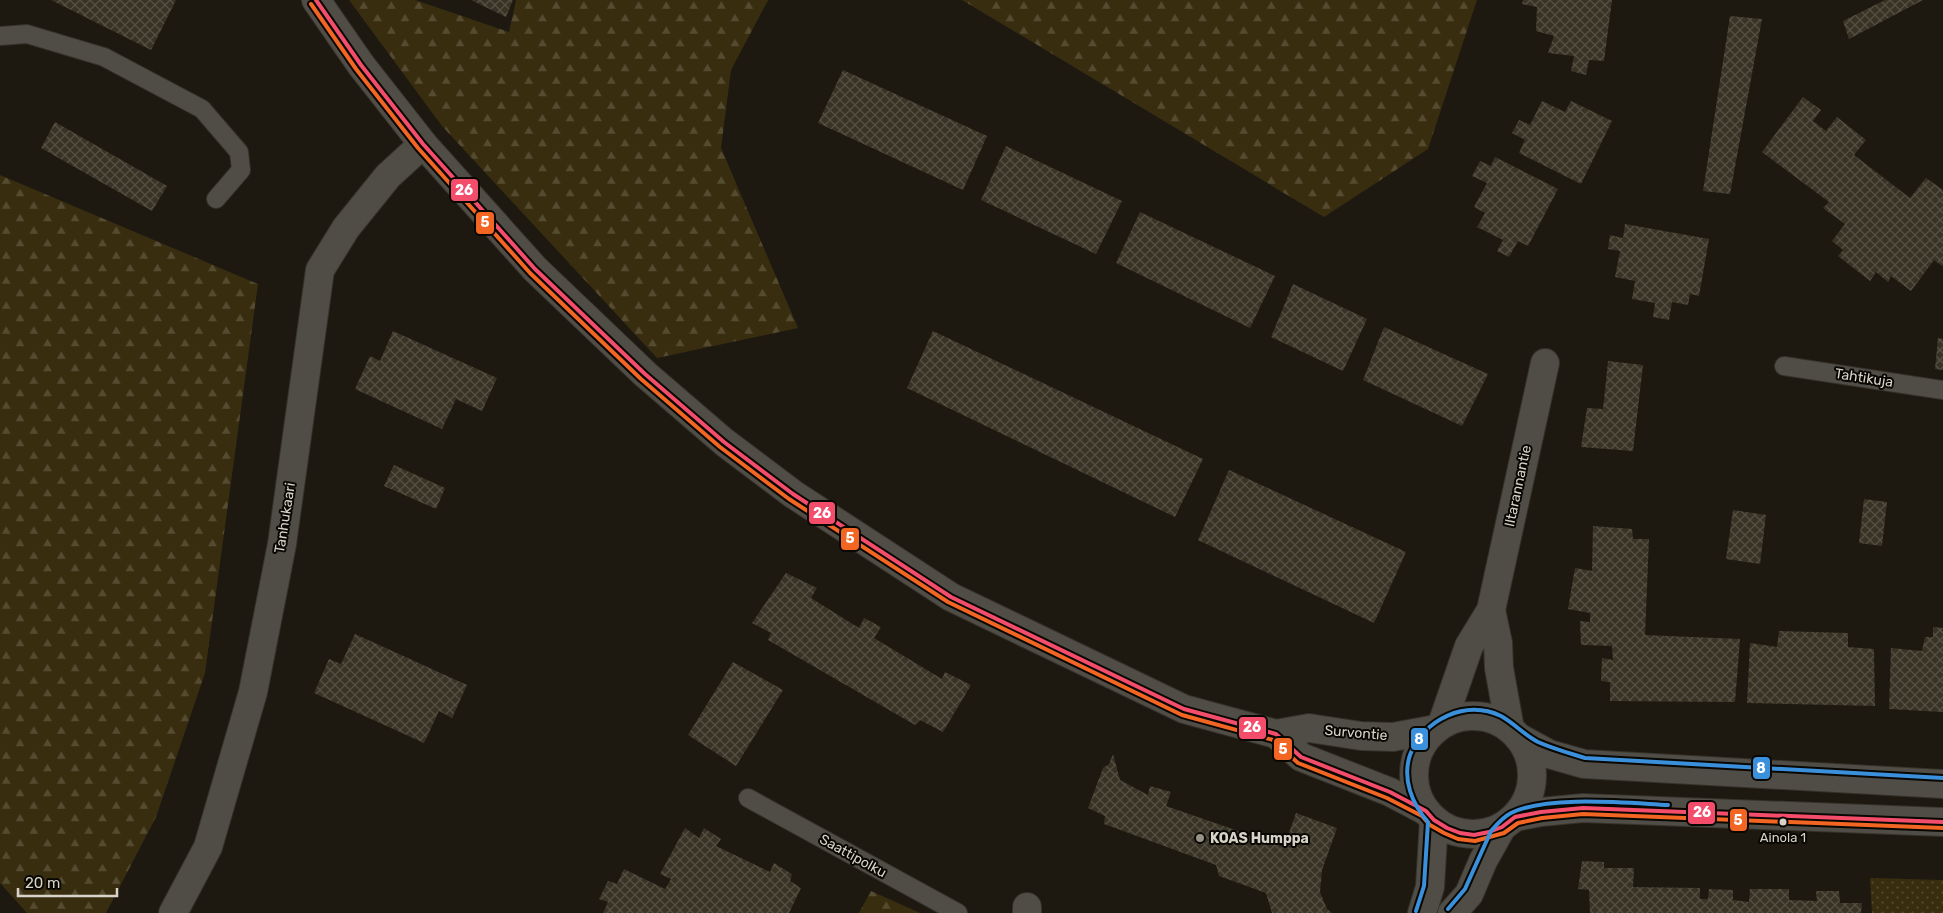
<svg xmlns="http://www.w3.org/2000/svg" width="1943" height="913" font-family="Rubik,sans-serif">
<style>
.grass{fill:url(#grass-dots)}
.forest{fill:url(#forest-firs)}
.building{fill:url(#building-cross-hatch)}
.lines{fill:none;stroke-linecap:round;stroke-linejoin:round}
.service-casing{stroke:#35322b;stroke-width:20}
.minor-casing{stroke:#35322b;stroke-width:30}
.tertiary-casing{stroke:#35322b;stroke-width:30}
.secondary-casing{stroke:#35322b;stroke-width:30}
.service{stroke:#504d46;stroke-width:18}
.minor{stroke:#504d46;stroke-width:28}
.tertiary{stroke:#504d46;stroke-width:28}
.secondary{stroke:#504d46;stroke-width:28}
.bus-1-casing{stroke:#090702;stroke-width:8}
.bus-2-casing{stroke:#090702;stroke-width:8}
.bus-3-casing{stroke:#090702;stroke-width:8}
.bus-1{stroke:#f44d6c;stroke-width:4}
.bus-2{stroke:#f26522;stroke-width:4}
.bus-3{stroke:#3a90db;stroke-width:4}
.bus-dot{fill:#d7d3c8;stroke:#090702;stroke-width:2}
.poi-dot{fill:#969288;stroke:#090702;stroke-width:2}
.labels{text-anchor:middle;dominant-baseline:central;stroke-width:4;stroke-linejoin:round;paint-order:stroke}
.bus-label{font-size:13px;fill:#d7d3c8;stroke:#090702}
.street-label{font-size:14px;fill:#d7d3c8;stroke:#090702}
.poi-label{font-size:14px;font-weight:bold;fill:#d7d3c8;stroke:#090702;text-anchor:start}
.line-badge{stroke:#090702;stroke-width:2}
.badge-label{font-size:14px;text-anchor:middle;font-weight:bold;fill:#fff}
</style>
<defs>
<pattern id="grass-dots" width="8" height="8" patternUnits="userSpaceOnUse" patternTransform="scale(1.25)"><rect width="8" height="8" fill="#392d10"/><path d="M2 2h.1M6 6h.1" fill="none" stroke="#554b31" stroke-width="1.8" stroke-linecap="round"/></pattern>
<pattern id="forest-firs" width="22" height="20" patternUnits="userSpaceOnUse" patternTransform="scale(1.25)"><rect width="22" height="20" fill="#392d10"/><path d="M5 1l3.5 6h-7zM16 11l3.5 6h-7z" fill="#554b31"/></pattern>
<pattern id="building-cross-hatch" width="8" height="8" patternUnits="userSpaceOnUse" patternTransform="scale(1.25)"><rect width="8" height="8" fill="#383325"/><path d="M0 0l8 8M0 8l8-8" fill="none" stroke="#545043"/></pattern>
</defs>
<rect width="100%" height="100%" fill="#1d1910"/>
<path class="grass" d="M 1870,878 L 1943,880 L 1943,913 L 1872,913 Z"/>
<g class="forest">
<path d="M 349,0 L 415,0 L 509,32 L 516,0 L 769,0 L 767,2 L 731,70 L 721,148 L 798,328 L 657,358 L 442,126 Z"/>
<path d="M 962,0 L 1477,0 L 1428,149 L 1324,217 Z"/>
<path d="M 0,175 L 258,284 L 205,673 L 156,817 L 106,913 L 27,913 L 0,883 Z"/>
<path d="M 871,891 L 920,913 L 859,913 Z"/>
</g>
<g class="building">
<path d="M 51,0 L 176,0 L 151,50 Z"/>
<path d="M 471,0 L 513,0 L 506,17 Z"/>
<path d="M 1523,0 L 1612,0 L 1604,61 L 1589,60 L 1586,75 L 1571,71 L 1574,56 L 1548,53 L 1554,36 L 1536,31 L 1537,7 L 1522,4 Z"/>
<path d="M 1885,0 L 1923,0 L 1849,39 L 1843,21 Z"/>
<path d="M 1730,16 L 1762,19 L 1730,194 L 1703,191 Z"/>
<path d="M 843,70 L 987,136 L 963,190 L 818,123 Z"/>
<path d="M 1803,97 L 1821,110 L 1813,121 L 1826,131 L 1837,117 L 1866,140 L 1854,155 L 1910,198 L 1926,178 L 1943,190 L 1943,265 L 1942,266 L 1934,260 L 1911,291 L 1891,276 L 1888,282 L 1876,272 L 1870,281 L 1838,256 L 1843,250 L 1832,241 L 1845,224 L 1823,208 L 1829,202 L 1762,152 Z"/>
<path d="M 1542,101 L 1565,112 L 1571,101 L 1612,121 L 1581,184 L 1519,153 L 1525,140 L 1512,133 L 1519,120 L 1530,125 Z"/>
<path d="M 55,122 L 167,186 L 152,211 L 41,148 Z"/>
<path d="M 1006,146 L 1122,201 L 1096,254 L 981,200 Z"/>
<path d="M 1495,157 L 1558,189 L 1528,246 L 1518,241 L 1509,257 L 1497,251 L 1503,240 L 1477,227 L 1485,213 L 1474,207 L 1487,183 L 1472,176 L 1480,161 L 1491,166 Z"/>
<path d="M 1140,212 L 1275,276 L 1250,328 L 1116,263 Z"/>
<path d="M 1625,224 L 1709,239 L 1699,296 L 1690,294 L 1688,305 L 1672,302 L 1669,320 L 1653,317 L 1655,303 L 1632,299 L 1635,281 L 1615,277 L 1620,251 L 1608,249 L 1610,235 L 1623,238 Z"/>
<path d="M 1293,284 L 1367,319 L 1343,371 L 1271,337 Z"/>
<path d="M 1384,327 L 1488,374 L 1462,426 L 1363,380 Z"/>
<path d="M 393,331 L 497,378 L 482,411 L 456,399 L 442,429 L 355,389 L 370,356 L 380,361 Z"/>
<path d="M 933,331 L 1203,459 L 1175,517 L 907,388 Z"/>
<path d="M 1938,338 L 1943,339 L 1943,370 L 1935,369 Z"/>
<path d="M 1608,361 L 1643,365 L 1633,451 L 1581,447 L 1587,408 L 1603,409 Z"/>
<path d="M 394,465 L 445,488 L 436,509 L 384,486 Z"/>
<path d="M 1229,470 L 1406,552 L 1374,623 L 1198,540 Z"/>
<path d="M 1864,499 L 1887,502 L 1882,546 L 1859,543 Z"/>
<path d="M 1733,510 L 1766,515 L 1760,564 L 1726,559 Z"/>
<path d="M 1593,526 L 1632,529 L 1633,539 L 1649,539 L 1645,635 L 1740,639 L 1735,702 L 1610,701 L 1610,682 L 1601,681 L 1602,658 L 1613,660 L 1612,646 L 1581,645 L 1580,621 L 1590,622 L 1590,613 L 1568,609 L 1575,568 L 1592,571 Z"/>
<path d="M 786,573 L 817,588 L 811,598 L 859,628 L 864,618 L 881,627 L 874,638 L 942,679 L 945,672 L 971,685 L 943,732 L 920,720 L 915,725 L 768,640 L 771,633 L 752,623 Z"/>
<path d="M 1933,627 L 1943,628 L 1943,712 L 1889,709 L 1891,648 L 1922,651 L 1925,637 L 1933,637 Z"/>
<path d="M 1779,631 L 1848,633 L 1848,647 L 1874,649 L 1875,706 L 1747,703 L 1750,643 L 1777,647 Z"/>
<path d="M 355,634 L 467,685 L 452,718 L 439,711 L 424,743 L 314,693 L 329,659 L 341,664 Z"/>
<path d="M 733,662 L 783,690 L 736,766 L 688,735 Z"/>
<path d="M 1113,754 L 1120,780 L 1148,795 L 1150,786 L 1171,792 L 1166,806 L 1284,847 L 1296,813 L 1337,828 L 1322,870 L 1320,892 L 1327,909 L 1332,913 L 1272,913 L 1266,893 L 1219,876 L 1216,865 L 1104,824 L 1105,816 L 1088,808 L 1103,768 L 1109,764 Z"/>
<path d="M 685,828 L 699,838 L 704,828 L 721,839 L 716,846 L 770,872 L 774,863 L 792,874 L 790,881 L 801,888 L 789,913 L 603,913 L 608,902 L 599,899 L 608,881 L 617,884 L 624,869 L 665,889 L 671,879 L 660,874 Z"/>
<path d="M 1582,861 L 1604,862 L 1604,868 L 1634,868 L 1633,887 L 1700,888 L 1700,899 L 1708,899 L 1709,889 L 1733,890 L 1733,900 L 1749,902 L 1750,889 L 1789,889 L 1789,900 L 1817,901 L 1816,891 L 1839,891 L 1840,903 L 1862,903 L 1861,913 L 1590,913 L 1589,890 L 1578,889 Z"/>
</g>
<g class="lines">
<g class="service-casing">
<g id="service">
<path d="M 0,36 L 27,34 L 104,57 L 202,109 L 239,152 L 241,170 L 216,199"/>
<path d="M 1784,366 L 1943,390"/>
<path d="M 748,798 L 958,913"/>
</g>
</g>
<g class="minor-casing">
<g id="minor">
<path d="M 1491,610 L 1498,643 L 1499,668 L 1510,729"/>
<path d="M 1442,724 L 1469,646 L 1491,610 L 1545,363"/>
<path d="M 1027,907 L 1027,913"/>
<path d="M 173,913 L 208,847 L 253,692 L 282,544 L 320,270 L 346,228 L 388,176 L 423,144"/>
</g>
</g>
<g class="tertiary-casing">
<g id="tertiary">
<path d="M 1422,913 L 1430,887 L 1434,820"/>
<path d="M 1452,913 L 1469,894 L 1483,861 L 1502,827"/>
</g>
</g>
<g class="secondary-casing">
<g id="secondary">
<path d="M 316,0 L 361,65 L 423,144 L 535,269 L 645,374 L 724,442 L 793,494 L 951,597 L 1184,709 L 1276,734 L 1309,728 L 1361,736 L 1393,737 L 1436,729"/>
<circle cx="1473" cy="775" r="59"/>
<path d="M 1276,734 L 1301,757 L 1390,792 L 1426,811"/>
<path d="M 1518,737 L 1549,754 L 1584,764 L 1943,784"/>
<path d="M 1515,817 L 1541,812 L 1583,808 L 1943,822"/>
</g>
</g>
<use href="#service" class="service"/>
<use href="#minor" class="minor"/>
<use href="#tertiary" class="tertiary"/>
<use href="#secondary" class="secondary"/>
<g class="bus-1-casing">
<path id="bus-1" d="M 316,0 L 361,65 L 423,144 L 535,269 L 645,374 L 724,442 L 793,494 L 951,597 L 1184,709 L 1276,734 L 1301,757 L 1390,792 L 1426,811 L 1434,820 L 1447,828 L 1460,833 L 1474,835 L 1489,832 L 1502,827 L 1515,817 L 1541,812 L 1583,808 L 1943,822"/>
</g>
<g class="bus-2-casing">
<path id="bus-2" d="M 311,4 L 356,69 L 418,148 L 530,273 L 641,379 L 720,447 L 789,499 L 948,602 L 1182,715 L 1273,740 L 1298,763 L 1387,798 L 1422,816 L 1430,825 L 1444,833 L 1458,839 L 1475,841 L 1504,833 L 1518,823 L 1542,818 L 1583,814 L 1943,828"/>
</g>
<g class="bus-3-casing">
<g id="bus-3">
<path d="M 1448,909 L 1465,889 L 1491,831 C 1497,824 1503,817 1511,813 C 1547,795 1627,803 1668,805"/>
<path d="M 1416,911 L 1424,886 L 1428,822 C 1412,804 1402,779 1410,755 C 1424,719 1466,699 1501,716 C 1514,723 1524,735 1538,742 C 1554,749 1569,753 1585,758 L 1943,778"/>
</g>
</g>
<use href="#bus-1" class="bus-1"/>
<use href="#bus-2" class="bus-2"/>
<use href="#bus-3" class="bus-3"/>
</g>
<circle class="bus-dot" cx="1783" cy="822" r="4.5"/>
<circle class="poi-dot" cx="1200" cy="838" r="5"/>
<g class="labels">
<g class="bus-label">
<text x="1783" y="837">Ainola 1</text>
</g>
<g class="street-label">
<text transform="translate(1864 378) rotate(9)">Tahtikuja</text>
<text transform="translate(1518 486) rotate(-78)">Iltarannantie</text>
<text transform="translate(285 518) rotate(-81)">Tanhukaari</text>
<text transform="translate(1356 733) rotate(5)">Survontie</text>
<text transform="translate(853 856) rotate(29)">Saattipolku</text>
</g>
<g class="poi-label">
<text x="1210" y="838">KOAS Humppa</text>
</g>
</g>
<g class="line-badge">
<rect x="450" y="178" width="29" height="24" rx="5" fill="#f44d6c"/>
<rect x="475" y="211" width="20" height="24" rx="5" fill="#f26522"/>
<rect x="808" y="501" width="28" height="24" rx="5" fill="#f44d6c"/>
<rect x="840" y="527" width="20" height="24" rx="5" fill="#f26522"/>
<rect x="1238" y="716" width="29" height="24" rx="5" fill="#f44d6c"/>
<rect x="1410" y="727" width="19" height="24" rx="5" fill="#3a90db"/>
<rect x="1273" y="737" width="20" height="24" rx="5" fill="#f26522"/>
<rect x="1752" y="756" width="19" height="24" rx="5" fill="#3a90db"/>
<rect x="1687" y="801" width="29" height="24" rx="5" fill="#f44d6c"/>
<rect x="1729" y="808" width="19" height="24" rx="5" fill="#f26522"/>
</g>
<g class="badge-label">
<text x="464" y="195">26</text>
<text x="485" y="227">5</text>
<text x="822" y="518">26</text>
<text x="850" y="543">5</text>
<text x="1252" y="732">26</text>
<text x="1419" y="744">8</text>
<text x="1283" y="754">5</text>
<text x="1761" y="773">8</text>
<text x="1702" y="817">26</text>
<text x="1738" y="825">5</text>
</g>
<path d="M18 888v8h99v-8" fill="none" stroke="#d7d3c8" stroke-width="2.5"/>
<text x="25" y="888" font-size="15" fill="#d7d3c8" stroke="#090702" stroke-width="4" paint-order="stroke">20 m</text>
</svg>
